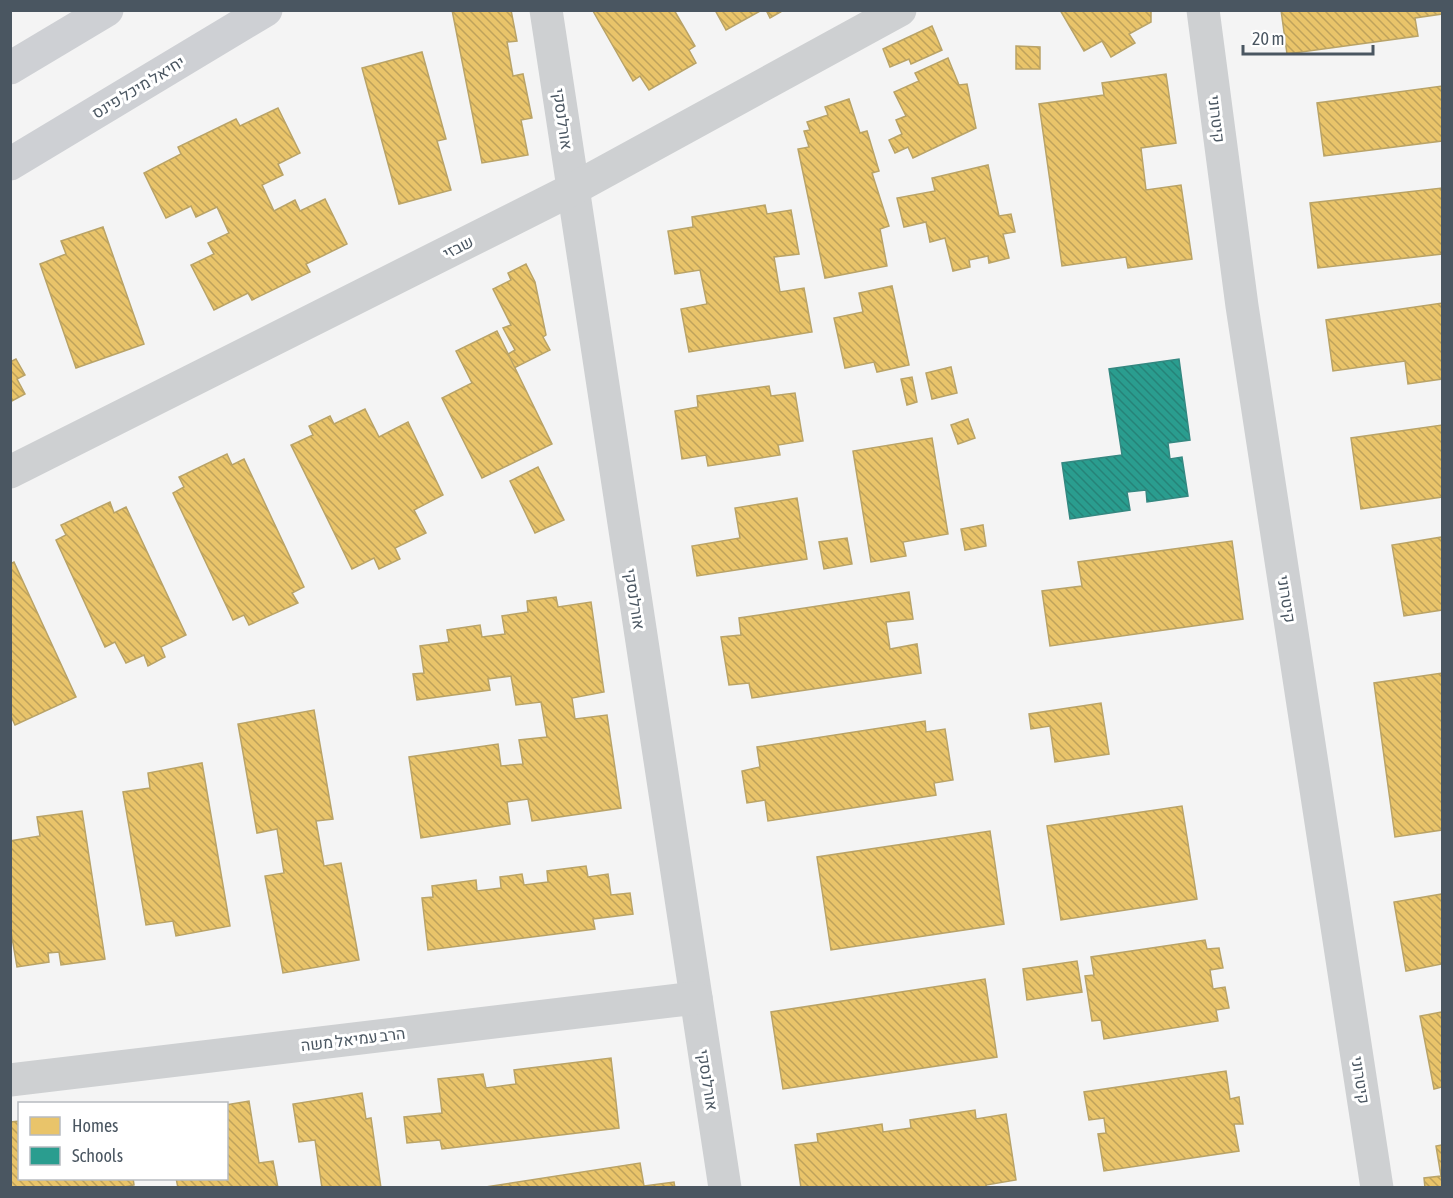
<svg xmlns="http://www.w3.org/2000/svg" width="1453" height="1198" font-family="'Asap Condensed',Heebo,sans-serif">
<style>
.homes{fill:url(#homes-back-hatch);stroke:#b9a367;stroke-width:1.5}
.schools{fill:url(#schools-back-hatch);stroke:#348881;stroke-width:1.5}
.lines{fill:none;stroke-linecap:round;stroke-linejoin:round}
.minor{stroke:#ced0d2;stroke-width:33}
.secondary{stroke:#ced0d4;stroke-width:33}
.labels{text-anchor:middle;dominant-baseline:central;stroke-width:6;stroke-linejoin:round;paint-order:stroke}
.street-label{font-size:16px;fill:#4a5661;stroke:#fff}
</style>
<defs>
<pattern id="homes-back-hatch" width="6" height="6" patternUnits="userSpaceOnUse" patternTransform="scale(1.5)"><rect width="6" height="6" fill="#e9c46a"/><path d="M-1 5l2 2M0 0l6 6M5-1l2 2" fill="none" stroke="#bfa25b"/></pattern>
<pattern id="schools-back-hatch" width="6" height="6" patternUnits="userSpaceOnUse" patternTransform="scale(1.5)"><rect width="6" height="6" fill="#2a9d8f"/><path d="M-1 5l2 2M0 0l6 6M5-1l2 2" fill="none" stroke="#268378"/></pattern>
</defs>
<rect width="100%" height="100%" fill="#f4f4f4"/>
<g class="homes">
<path d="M 452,10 L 511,10 L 517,41 L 507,42 L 513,76 L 523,74 L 532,118 L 521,120 L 528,155 L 482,163 Z"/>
<path d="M 674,10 L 695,46 L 689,50 L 696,63 L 649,90 L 640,76 L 633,81 L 593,11 Z"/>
<path d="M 715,10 L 762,10 L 726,30 Z"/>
<path d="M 766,10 L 784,10 L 770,18 Z"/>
<path d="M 1060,10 L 1151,10 L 1151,22 L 1129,34 L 1135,43 L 1111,57 L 1102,41 L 1084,51 Z"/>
<path d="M 1281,10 L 1442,10 L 1442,14 L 1415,18 L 1418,36 L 1287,54 Z"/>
<path d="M 932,26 L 942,50 L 911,64 L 909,59 L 890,67 L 883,49 Z"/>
<path d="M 1016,46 L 1040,47 L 1040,69 L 1016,69 Z"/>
<path d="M 422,52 L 446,139 L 437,141 L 451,190 L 399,204 L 362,68 Z"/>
<path d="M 948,58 L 959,85 L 967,84 L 976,128 L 913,158 L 908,147 L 895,153 L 889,140 L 902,134 L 896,120 L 906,116 L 894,92 L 919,81 L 915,73 Z"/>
<path d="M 1166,74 L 1176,143 L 1141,148 L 1146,190 L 1181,185 L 1192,259 L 1128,268 L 1126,257 L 1062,266 L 1039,104 L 1104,95 L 1102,83 Z"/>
<path d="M 1442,86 L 1442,141 L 1324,156 L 1317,103 Z"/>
<path d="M 849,99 L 860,133 L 867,131 L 879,171 L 872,173 L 889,226 L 880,229 L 887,266 L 825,278 L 798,149 L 809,147 L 804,131 L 810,130 L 807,122 L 828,115 L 825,107 Z"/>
<path d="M 278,108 L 300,153 L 278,164 L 283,175 L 262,185 L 274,211 L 295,200 L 300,211 L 325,199 L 347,244 L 306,264 L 310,272 L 252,300 L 248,293 L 214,310 L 191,265 L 214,254 L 208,243 L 229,233 L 217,207 L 196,217 L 191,206 L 166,218 L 144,173 L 181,154 L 178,147 L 236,119 L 240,126 Z"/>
<path d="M 988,165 L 999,216 L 1011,214 L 1015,232 L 1003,234 L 1009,258 L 989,263 L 988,256 L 969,260 L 970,267 L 953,271 L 945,238 L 930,242 L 926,222 L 904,227 L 897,198 L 935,191 L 932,178 Z"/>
<path d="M 1442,188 L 1442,254 L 1318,268 L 1310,203 Z"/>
<path d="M 765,205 L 767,214 L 791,210 L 799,254 L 774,257 L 780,292 L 804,288 L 812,332 L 689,352 L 681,309 L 707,304 L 700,270 L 675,274 L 668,231 L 693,227 L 692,217 Z"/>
<path d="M 103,227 L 144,344 L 76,368 L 40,264 L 66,254 L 61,241 Z"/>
<path d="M 526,264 L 535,282 L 546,335 L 543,337 L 550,350 L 514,368 L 508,354 L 515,350 L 503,328 L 511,325 L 493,289 L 511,280 L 508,273 Z"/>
<path d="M 892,286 L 909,365 L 877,372 L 874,362 L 845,368 L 834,318 L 863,312 L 859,293 Z"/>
<path d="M 1442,303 L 1442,379 L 1408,384 L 1405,361 L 1333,371 L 1326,320 Z"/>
<path d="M 497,331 L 552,444 L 482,478 L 442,398 L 472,383 L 456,351 Z"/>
<path d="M 16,359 L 25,375 L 17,379 L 25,394 L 10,402 L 10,362 Z"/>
<path d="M 951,367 L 957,393 L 932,399 L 926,373 Z"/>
<path d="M 912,377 L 917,402 L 907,405 L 901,379 Z"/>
<path d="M 769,386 L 771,396 L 795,393 L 803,441 L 778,445 L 780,455 L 708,466 L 706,455 L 682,459 L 675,411 L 698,407 L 697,396 Z"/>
<path d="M 365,409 L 379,437 L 408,422 L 443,495 L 414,510 L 426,533 L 395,548 L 400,559 L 379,569 L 374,558 L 352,569 L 291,445 L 313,435 L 309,426 L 330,416 L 334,424 Z"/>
<path d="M 968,419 L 975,438 L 958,444 L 951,425 Z"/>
<path d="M 1442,425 L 1442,497 L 1361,509 L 1351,438 Z"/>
<path d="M 932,438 L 948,534 L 903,542 L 906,556 L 871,562 L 853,451 Z"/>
<path d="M 227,454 L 232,465 L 244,459 L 304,587 L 292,593 L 298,603 L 249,625 L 244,615 L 233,620 L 173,493 L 184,487 L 179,477 Z"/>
<path d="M 538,467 L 564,520 L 535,533 L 510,481 Z"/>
<path d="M 797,498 L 807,559 L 697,576 L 692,546 L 740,538 L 735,508 Z"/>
<path d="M 110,502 L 114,513 L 126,507 L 186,635 L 161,647 L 165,657 L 148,666 L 144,655 L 126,663 L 115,642 L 105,647 L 56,540 L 66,535 L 61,525 Z"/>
<path d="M 983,525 L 986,546 L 965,550 L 961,529 Z"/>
<path d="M 1442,537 L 1442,610 L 1404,616 L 1392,545 Z"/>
<path d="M 847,538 L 852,564 L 824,569 L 819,542 Z"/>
<path d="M 1232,541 L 1243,619 L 1050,646 L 1042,591 L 1082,586 L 1078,562 Z"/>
<path d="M 14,562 L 76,697 L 15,725 L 10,714 L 10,564 Z"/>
<path d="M 909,592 L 913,619 L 886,622 L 890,649 L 917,644 L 921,673 L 752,698 L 749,683 L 729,685 L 721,637 L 741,635 L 739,618 Z"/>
<path d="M 556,597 L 558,607 L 591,602 L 604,692 L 572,698 L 575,719 L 607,715 L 621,808 L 532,821 L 528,799 L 507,802 L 510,824 L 421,838 L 409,757 L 498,744 L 501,766 L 523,764 L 519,740 L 547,737 L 541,702 L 516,705 L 511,676 L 488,679 L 490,690 L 417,700 L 413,674 L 424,673 L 420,646 L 449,642 L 447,630 L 480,625 L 482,637 L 505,634 L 502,616 L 528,612 L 527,601 Z"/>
<path d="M 1442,673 L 1442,830 L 1395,837 L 1374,683 Z"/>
<path d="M 1101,703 L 1109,754 L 1055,762 L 1050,726 L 1031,729 L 1029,714 Z"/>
<path d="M 314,710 L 333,819 L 316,821 L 324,866 L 341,863 L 359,960 L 283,973 L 265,876 L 284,873 L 277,829 L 257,833 L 238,724 Z"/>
<path d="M 925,721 L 926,732 L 945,729 L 953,780 L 934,783 L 936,795 L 768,821 L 765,800 L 747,803 L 742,771 L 760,767 L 757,747 Z"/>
<path d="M 202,763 L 230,926 L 176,936 L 173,921 L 146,925 L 123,792 L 150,788 L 148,773 Z"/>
<path d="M 1182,806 L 1197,899 L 1061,920 L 1047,826 Z"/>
<path d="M 82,811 L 105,959 L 61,965 L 59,952 L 48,953 L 49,962 L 17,967 L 10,926 L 10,841 L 40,836 L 37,817 Z"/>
<path d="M 990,831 L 1004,924 L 831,950 L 817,857 Z"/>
<path d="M 586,866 L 588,877 L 608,874 L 611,895 L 630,893 L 633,914 L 593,919 L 595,929 L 428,950 L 422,898 L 433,897 L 432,886 L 476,880 L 477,891 L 501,888 L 500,877 L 522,874 L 524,885 L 548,882 L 547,871 Z"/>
<path d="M 1442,894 L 1442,964 L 1406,971 L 1394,902 Z"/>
<path d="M 1205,940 L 1207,949 L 1219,948 L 1223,968 L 1210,970 L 1213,989 L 1225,987 L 1229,1008 L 1216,1010 L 1218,1021 L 1104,1039 L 1101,1020 L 1092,1021 L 1085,976 L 1094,975 L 1091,957 Z"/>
<path d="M 1077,961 L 1082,992 L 1027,1000 L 1023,969 Z"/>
<path d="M 985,979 L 997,1057 L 783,1089 L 771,1012 Z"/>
<path d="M 1442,1012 L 1442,1087 L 1434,1089 L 1420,1016 Z"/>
<path d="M 611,1058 L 619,1128 L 442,1149 L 440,1140 L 407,1143 L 404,1117 L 442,1113 L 438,1079 L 483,1074 L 486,1088 L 516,1084 L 514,1070 Z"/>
<path d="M 1226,1071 L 1230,1099 L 1239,1097 L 1243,1124 L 1234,1124 L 1239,1151 L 1104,1171 L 1098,1134 L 1106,1133 L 1104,1118 L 1089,1120 L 1084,1092 Z"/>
<path d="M 362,1093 L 366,1119 L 371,1118 L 381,1188 L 322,1188 L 315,1140 L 299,1142 L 293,1104 Z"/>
<path d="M 249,1101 L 259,1163 L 273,1161 L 278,1188 L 178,1188 L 176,1178 L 226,1178 L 226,1105 Z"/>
<path d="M 975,1110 L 976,1119 L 1006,1114 L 1016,1180 L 986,1185 L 987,1188 L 801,1188 L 795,1145 L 818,1142 L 817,1134 L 882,1124 L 883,1132 L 911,1128 L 910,1120 Z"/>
<path d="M 20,1121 L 20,1178 L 133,1178 L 134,1185 L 120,1188 L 10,1188 L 10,1122 Z"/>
<path d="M 1442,1145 L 1442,1188 L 1425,1188 L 1424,1178 L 1441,1176 L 1436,1146 Z"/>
<path d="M 640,1163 L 644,1186 L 674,1182 L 675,1188 L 479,1188 Z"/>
</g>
<path class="schools" d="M 1179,359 L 1190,440 L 1168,443 L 1170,459 L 1182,457 L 1188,496 L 1147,502 L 1146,490 L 1127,492 L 1130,510 L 1070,519 L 1062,463 L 1122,455 L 1109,369 Z"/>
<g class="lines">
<g class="minor">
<path d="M 546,10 L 725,1188"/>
<path d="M 1203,10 L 1242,306 L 1377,1188"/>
<path d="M 10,472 L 573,189 L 900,10"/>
<path d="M 10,1080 L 696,998"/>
</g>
<g class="secondary">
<path d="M 10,68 L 107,10"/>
<path d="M 10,164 L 266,10"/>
</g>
</g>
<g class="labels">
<g class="street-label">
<text transform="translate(138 87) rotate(-31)">יחיאל מיכל פינס</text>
<text transform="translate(563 119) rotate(82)">אורלנסקי</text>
<text transform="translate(1217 119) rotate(83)">קיטרוני</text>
<text transform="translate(458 247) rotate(-27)">שבזי</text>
<text transform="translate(635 599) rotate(81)">אורלנסקי</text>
<text transform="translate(1287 599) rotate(81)">קיטרוני</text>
<text transform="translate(353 1039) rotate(-7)">הרב עמיאל משה</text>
<text transform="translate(708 1080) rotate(81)">אורלנסקי</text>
<text transform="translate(1361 1080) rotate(81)">קיטרוני</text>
</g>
</g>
<rect width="1453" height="1198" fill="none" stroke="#4a5661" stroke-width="24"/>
<rect x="18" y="1102" width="210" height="78" fill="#ffffff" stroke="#b7bbc0" stroke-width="1.5"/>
<rect x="30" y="1117" width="30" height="18" fill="#e9c46a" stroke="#b7bbc0" stroke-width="1.5"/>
<text x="72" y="1132" font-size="18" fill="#4a5661">Homes</text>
<rect x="30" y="1147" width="30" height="18" fill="#2a9d8f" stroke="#b7bbc0" stroke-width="1.5"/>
<text x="72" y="1162" font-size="18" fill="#4a5661">Schools</text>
<path d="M1243 45v9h130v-9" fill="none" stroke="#4a5661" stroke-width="3"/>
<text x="1252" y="45" font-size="18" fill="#4a5661" stroke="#ffffff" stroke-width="4.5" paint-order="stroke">20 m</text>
</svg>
